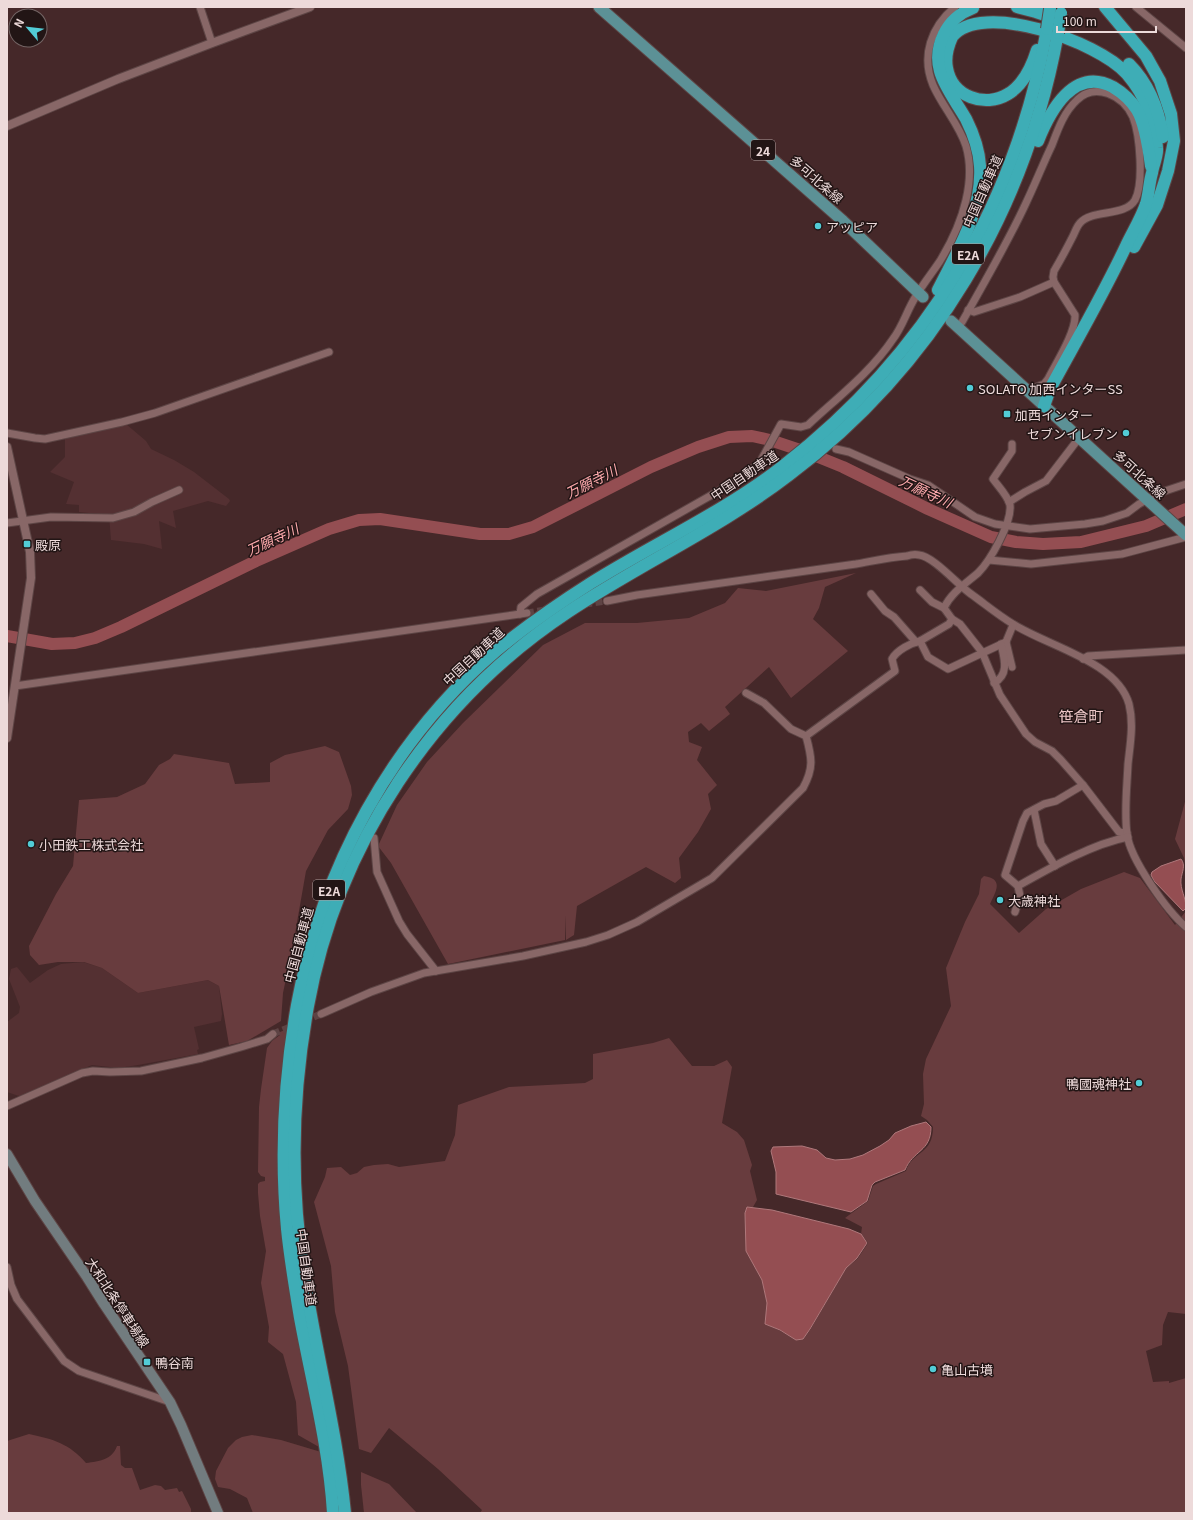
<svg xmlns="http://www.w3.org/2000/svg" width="1193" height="1520" font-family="Georgia,'Noto Sans JP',serif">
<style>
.built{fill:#543032}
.green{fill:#683c3e}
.water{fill:#944e52;stroke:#af787b}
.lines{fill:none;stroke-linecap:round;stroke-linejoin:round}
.river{stroke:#944e52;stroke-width:12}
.minor-tunnel{stroke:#5e4344;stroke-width:7;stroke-dasharray:7 3.5;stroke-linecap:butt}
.minor-casing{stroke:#5d4545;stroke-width:9}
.tertiary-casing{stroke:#5d4545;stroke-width:10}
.secondary-casing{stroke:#5d4545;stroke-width:12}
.primary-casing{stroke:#5d4545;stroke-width:13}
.motorway-casing{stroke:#5d4545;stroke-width:14}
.minor{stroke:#886767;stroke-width:7}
.tertiary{stroke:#886767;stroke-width:8}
.secondary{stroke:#727c7f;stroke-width:10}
.primary{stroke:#5c9196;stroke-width:11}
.motorway{stroke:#3eadb6;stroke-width:12}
.motorway-bridge-casing{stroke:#5d4545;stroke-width:14;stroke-linecap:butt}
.motorway-bridge{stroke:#3eadb6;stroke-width:12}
.poi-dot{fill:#52ccd6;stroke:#221515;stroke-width:1.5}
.labels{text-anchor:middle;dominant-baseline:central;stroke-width:3;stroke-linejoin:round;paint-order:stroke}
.shield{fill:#221515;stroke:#b09f9f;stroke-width:1}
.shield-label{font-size:12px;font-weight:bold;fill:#eddada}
.street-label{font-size:13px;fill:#eddada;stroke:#221515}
.poi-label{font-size:13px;fill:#eddada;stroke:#221515;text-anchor:start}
.water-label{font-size:14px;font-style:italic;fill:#feaaad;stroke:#221515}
.quarter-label{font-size:15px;fill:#ecc6c7;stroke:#221515}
</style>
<rect width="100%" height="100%" fill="#452829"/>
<g class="built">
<path d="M 126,424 L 146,441 L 151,449 L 174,460 L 194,472 L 229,499 L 230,501 L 226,506 L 208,501 L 173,511 L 176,528 L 159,521 L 162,549 L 144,544 L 111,540 L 109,515 L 79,512 L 79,505 L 66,504 L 74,482 L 50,472 L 65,457 L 65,438 Z"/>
<path d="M 83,962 L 102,968 L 138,993 L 208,980 L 219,986 L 222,1014 L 221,1021 L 194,1027 L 199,1049 L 197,1050 L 198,1054 L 138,1065 L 119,1068 L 92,1065 L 82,1069 L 22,1097 L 7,1092 L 7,1022 L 19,1013 L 20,1007 L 9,979 L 11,969 L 17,967 L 30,983 L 48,970 L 61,964 Z"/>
</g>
<g class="green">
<path d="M 856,573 L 825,587 L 819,608 L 813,619 L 848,651 L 791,698 L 769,667 L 725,707 L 730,714 L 709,731 L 701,723 L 688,732 L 689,742 L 702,747 L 697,760 L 717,785 L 708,794 L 711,809 L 698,832 L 679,858 L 681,878 L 675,883 L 646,867 L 577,906 L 574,935 L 566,940 L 566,915 L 565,940 L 448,964 L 391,863 L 378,846 L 397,805 L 427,762 L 463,723 L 543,645 L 585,623 L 637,623 L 689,618 L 725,603 L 738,588 L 766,591 Z"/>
<path d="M 325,746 L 339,752 L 351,786 L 352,795 L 348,809 L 328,830 L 306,871 L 293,945 L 283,993 L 281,1021 L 247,1041 L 229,1045 L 219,986 L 208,980 L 138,993 L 102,968 L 84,962 L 58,962 L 39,965 L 30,955 L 29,946 L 56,894 L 73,866 L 79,800 L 117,797 L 145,784 L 159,765 L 170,759 L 174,754 L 229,763 L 235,784 L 270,782 L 270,763 L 285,755 Z"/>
<path d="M 1186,798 L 1186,869 L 1184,858 L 1175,839 Z"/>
<path d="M 1124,872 L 1140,878 L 1175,925 L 1186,911 L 1186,1009 L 1185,1012 L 1186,1013 L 1186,1314 L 1168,1312 L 1163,1325 L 1162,1345 L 1146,1351 L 1153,1382 L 1169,1381 L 1169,1383 L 1186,1378 L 1186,1513 L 480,1513 L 482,1510 L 438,1469 L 389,1428 L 371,1453 L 359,1449 L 348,1366 L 335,1312 L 331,1266 L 314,1202 L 325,1177 L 327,1168 L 341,1167 L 350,1175 L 357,1173 L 364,1167 L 374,1165 L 388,1164 L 399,1167 L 445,1161 L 455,1135 L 458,1105 L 509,1087 L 585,1083 L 593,1079 L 593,1054 L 653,1043 L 669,1038 L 692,1066 L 714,1066 L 727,1060 L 732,1067 L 722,1123 L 737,1132 L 744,1140 L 752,1165 L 750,1171 L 757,1200 L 753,1207 L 747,1207 L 745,1212 L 746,1251 L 762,1280 L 767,1303 L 765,1324 L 779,1330 L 796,1340 L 803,1339 L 810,1330 L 846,1268 L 858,1258 L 868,1243 L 861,1234 L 862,1227 L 845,1218 L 868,1201 L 873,1186 L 876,1184 L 906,1171 C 913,1150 933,1155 933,1127 L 927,1120 L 921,1116 L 924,1104 L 923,1074 L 926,1059 L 951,1006 L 946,968 L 965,922 L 979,894 L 981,879 L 984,876 C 1004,879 996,891 990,904 L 1019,933 L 1046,909 L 1081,889 Z"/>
<path d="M 287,1029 L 280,1090 L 284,1251 L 290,1298 L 319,1447 L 298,1435 L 296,1402 L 283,1354 L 268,1342 L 269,1327 L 261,1283 L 266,1251 L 260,1216 L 258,1193 L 258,1184 L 260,1182 L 265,1181 L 265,1177 L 261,1176 L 258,1172 L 259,1107 L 261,1089 L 267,1048 L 272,1041 L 280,1035 L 280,1032 Z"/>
<path d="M 29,1434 C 53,1439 70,1444 86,1463 C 100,1461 112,1460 117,1446 L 120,1446 L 121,1465 L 125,1468 L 132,1468 L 140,1490 L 155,1485 L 161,1486 L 165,1490 L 177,1488 L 179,1492 L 182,1491 L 191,1509 L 191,1513 L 7,1513 L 7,1441 Z"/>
<path d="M 252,1435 L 281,1440 L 321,1452 L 328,1506 L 327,1513 L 253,1513 L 247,1498 L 230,1489 L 218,1487 L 215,1479 L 216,1471 L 228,1448 L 236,1440 L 242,1437 Z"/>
<path d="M 361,1472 L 389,1484 L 417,1513 L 364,1513 L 361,1485 Z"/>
</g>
<g class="water">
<path d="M 1181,859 C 1186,865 1182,872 1181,879 C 1180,890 1186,897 1186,908 L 1183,911 L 1154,881 L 1151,875 L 1152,872 L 1161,866 Z"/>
<path d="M 926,1122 L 931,1127 C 931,1152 913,1150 905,1170 L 875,1182 L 872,1185 L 867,1201 L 851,1212 L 776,1194 L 776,1172 L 771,1151 L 773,1147 L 802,1146 L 817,1150 L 826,1158 L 835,1160 L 850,1159 L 863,1155 L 880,1146 L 889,1140 L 895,1133 L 911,1126 Z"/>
<path d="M 747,1207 L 772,1210 L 849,1229 L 861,1234 L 867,1243 L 857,1258 L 846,1268 L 810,1329 L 803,1339 L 796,1340 L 780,1330 L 765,1324 L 767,1303 L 762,1280 L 746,1251 L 745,1213 Z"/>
</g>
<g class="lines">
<path class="river" d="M 7,636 L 52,644 L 75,643 L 95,638 L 121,627 L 256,561 L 329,529 L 359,520 L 380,519 L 480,534 L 509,534 L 533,527 L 651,467 L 698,447 L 729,437 L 752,436 L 770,440 L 806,452 L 843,467 L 928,509 L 991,537 L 1016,542 L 1043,544 L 1081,542 L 1146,526 L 1186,509"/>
<g class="minor-tunnel">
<path d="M 585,604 L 607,601"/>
<path d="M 527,613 L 545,610"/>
<path d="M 304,1021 L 321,1014"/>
<path d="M 273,1034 L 295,1025"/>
</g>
<g class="minor-casing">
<g id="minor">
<path d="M 200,7 L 212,43"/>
<path d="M 1136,7 L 1186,48"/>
<path d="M 968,310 L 974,312 L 1020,297 L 1054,282"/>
<path d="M 958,327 L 962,322 C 984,283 1007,244 1026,203 C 1035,184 1043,164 1052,145 C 1058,129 1064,112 1077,100 C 1095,82 1123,95 1133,117 C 1140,135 1144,183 1135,200 C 1125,217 1092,209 1080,223 C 1077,226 1075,232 1073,236 C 1067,248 1061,259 1054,271 L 1053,277 L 1054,282 L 1075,315 C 1076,332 1056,363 1048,379 L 1044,384 L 1027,391"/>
<path d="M 7,433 L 35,438 L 45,439 L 122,422 L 155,413 L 329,352"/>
<path d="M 1012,444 L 1012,451 L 993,479 C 998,486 1008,496 1010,505 C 1012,523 990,561 978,573 C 965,584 951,593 944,608 L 952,619 L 960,624 L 982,652 L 1000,695 L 1026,734 L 1035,742 L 1052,751 L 1061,760 L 1083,785 L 1119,832 L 1127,833"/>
<path d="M 836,449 L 849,452 L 910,479 L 928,485 L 975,517 L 995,524 L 1030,529 L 1085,524 L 1103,521 L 1127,513 L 1139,504 L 1159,493 L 1186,484"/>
<path d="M 1009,502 L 1025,492 L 1046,481 L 1079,438"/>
<path d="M 7,523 L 51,517 L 113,518 L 134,512 L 152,502 L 179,490"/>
<path d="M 989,560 L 1031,564 L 1122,554 L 1186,537"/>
<path d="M 920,590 L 932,602 L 944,608"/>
<path d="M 871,594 L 885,611 L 894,617 L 916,642"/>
<path d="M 607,601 L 637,595 L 856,564 C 873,561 890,557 907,556 C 910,555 915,554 919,555 C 933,556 958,585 971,594 C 985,604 998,615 1013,624 C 1047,646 1117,661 1129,704 C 1134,724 1130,745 1128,764 C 1127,787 1124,811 1127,834 C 1130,859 1167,911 1186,927"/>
<path d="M 520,614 L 521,607 L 537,594 L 731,484 L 759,464 L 781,424 L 801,427 L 808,425 C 837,398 871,372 893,339 C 903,326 907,310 916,296 C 923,284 932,273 940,261 C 951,243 961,222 966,200 C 970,183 971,163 966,146 C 959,124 942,106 933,85 C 921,56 931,27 955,7"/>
<path d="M 920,641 L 928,657 L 948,669 L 1006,642 L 1013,625"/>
<path d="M 1006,642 L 1012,667"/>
<path d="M 1083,659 L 1088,656 L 1186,650"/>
<path d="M 994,683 C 1010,674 1004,658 1001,644"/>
<path d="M 15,686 L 527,613"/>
<path d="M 806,736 L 895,671 L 892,659 C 897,650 911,643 920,641 L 949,624 L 952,619"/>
<path d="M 1083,785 L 1056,801 L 1044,804 L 1027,813 L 1023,821 L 1005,875 L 1018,886 C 1050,868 1092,844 1128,837"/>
<path d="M 1034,810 L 1041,844 L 1055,866"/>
<path d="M 374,838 L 377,872 L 399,921 L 407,934 L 436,971"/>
<path d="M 1015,912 L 1020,896 L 1018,886"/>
<path d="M 321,1014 L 371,992 L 424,973 L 523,956 L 586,942 L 608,935 L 637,922 L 712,878 L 803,788 C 814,768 812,758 806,736 L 791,729 L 764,703 L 746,693"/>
<path d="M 7,1106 L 82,1073 L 93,1071 L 110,1072 L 141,1071 L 202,1058 L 241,1047 L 267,1039 L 273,1034"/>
<path d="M 7,1267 L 11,1285 L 17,1299 L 64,1361 L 79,1371 L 170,1402"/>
</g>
</g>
<g class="tertiary-casing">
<g id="tertiary">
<path d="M 7,126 L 118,79 L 212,43 L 310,7"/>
<path d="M 7,447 L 30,552 L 31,578 L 7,738"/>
</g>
</g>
<g class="secondary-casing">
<path id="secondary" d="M 7,1154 L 35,1201 L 87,1277 L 104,1304 L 170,1402 L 181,1425 L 218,1513"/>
</g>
<g class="primary-casing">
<g id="primary">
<path d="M 599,7 L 843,221 L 923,297"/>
<path d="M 951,321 L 1186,535"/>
</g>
</g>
<g class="motorway-casing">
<g id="motorway">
<path d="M 1017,7 L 1036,12 L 1054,18"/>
<path d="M 1105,7 L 1146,56 L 1160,81 L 1171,114 L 1174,141 L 1168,171 L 1157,205 L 1134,247"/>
<path d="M 1037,50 C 1032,66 1023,85 1008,94 C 985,108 952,97 947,68 C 945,58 948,46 952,37 C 980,0 1098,41 1127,74 C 1144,94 1156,121 1157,148 C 1158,156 1153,165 1152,173 C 1149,183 1149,194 1146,204 C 1141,219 1132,233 1126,246 C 1103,295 1076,341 1050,389 L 1044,406"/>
<path d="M 1129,64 C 1149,84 1159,110 1163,137"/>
<path d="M 1038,141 C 1050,111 1074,66 1113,87 C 1123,93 1131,100 1137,110 C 1145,123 1149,151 1151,166"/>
<path d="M 938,290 C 957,252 983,210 980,166 C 979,150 973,133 966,119 C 950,91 927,68 944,34 C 950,21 960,13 973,8"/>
<path d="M 333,1513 C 329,1447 312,1383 300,1318 C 295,1288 290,1259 287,1229 C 280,1154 284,1079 297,1005 C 322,869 391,741 496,651 C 526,626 558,604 591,583 C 655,543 724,512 783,466 C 926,355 1015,207 1047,29"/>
<path d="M 345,1513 C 337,1432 316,1354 304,1274 C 290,1185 292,1094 308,1006 C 337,846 432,702 568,612 C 640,564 720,528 789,475 C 933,367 1026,210 1058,33"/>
</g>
</g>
<use href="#minor" class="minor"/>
<use href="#tertiary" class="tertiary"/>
<use href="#secondary" class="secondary"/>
<use href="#primary" class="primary"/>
<use href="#motorway" class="motorway"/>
<g class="motorway-bridge-casing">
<g id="motorway-bridge">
<path d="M 1047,29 L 1050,9"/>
<path d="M 1058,33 L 1061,13"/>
</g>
</g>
<use href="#motorway-bridge" class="motorway-bridge"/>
</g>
<g class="poi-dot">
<circle cx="818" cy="226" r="4"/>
<circle cx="970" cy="388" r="4"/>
<rect x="1003" y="410" width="8" height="8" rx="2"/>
<circle cx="1126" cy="433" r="4"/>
<rect x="23" y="540" width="8" height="8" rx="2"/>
<circle cx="31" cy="844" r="4"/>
<circle cx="1000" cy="900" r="4"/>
<circle cx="1139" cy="1083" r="4"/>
<rect x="143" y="1358" width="8" height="8" rx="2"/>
<circle cx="933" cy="1369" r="4"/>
</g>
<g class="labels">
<g class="shield">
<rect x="751" y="140" width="24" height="20" rx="3"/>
<rect x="952" y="244" width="32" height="20" rx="3"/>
<rect x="313" y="880" width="32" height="20" rx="3"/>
</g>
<g class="shield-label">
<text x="763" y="150">24</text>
<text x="968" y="254">E2A</text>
<text x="329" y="890">E2A</text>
</g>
<g class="street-label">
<text transform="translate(817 179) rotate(41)">多可北条線</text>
<text transform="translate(982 191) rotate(-66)">中国自動車道</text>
<text transform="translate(1140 474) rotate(42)">多可北条線</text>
<text transform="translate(744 475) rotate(-34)">中国自動車道</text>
<text transform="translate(473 656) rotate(-43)">中国自動車道</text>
<text transform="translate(298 945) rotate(-75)">中国自動車道</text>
<text transform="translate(307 1267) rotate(82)">中国自動車道</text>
<text transform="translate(118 1302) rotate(57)">大和北条停車場線</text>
</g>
<g class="poi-label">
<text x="826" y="226">アッピア</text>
<text x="978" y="388">SOLATO 加西インターSS</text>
<text x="1015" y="414">加西インター</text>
<text x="1118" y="433" text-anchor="end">セブンイレブン</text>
<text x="35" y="544">殿原</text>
<text x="39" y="844">小田鉄工株式会社</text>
<text x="1008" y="900">大歳神社</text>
<text x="1131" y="1083" text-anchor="end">鴨國魂神社</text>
<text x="155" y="1362">鴨谷南</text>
<text x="941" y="1369">亀山古墳</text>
</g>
<g class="water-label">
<text transform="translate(591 481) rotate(-27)">万願寺川</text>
<text transform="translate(926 491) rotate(25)">万願寺川</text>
<text transform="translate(272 539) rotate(-25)">万願寺川</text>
</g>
<g class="quarter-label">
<text x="1081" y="715">笹倉町</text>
</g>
</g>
<rect width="1193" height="1520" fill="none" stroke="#eddada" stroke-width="16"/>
<g transform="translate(28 28) rotate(298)"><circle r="19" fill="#221515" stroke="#736464"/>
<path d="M0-3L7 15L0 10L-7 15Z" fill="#52ccd6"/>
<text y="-6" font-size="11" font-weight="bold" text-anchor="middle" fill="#eddada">N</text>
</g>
<path d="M1057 26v6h99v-6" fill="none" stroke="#eddada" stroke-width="2"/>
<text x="1063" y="26" font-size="12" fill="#eddada" stroke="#221515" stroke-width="3" paint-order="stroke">100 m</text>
</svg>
